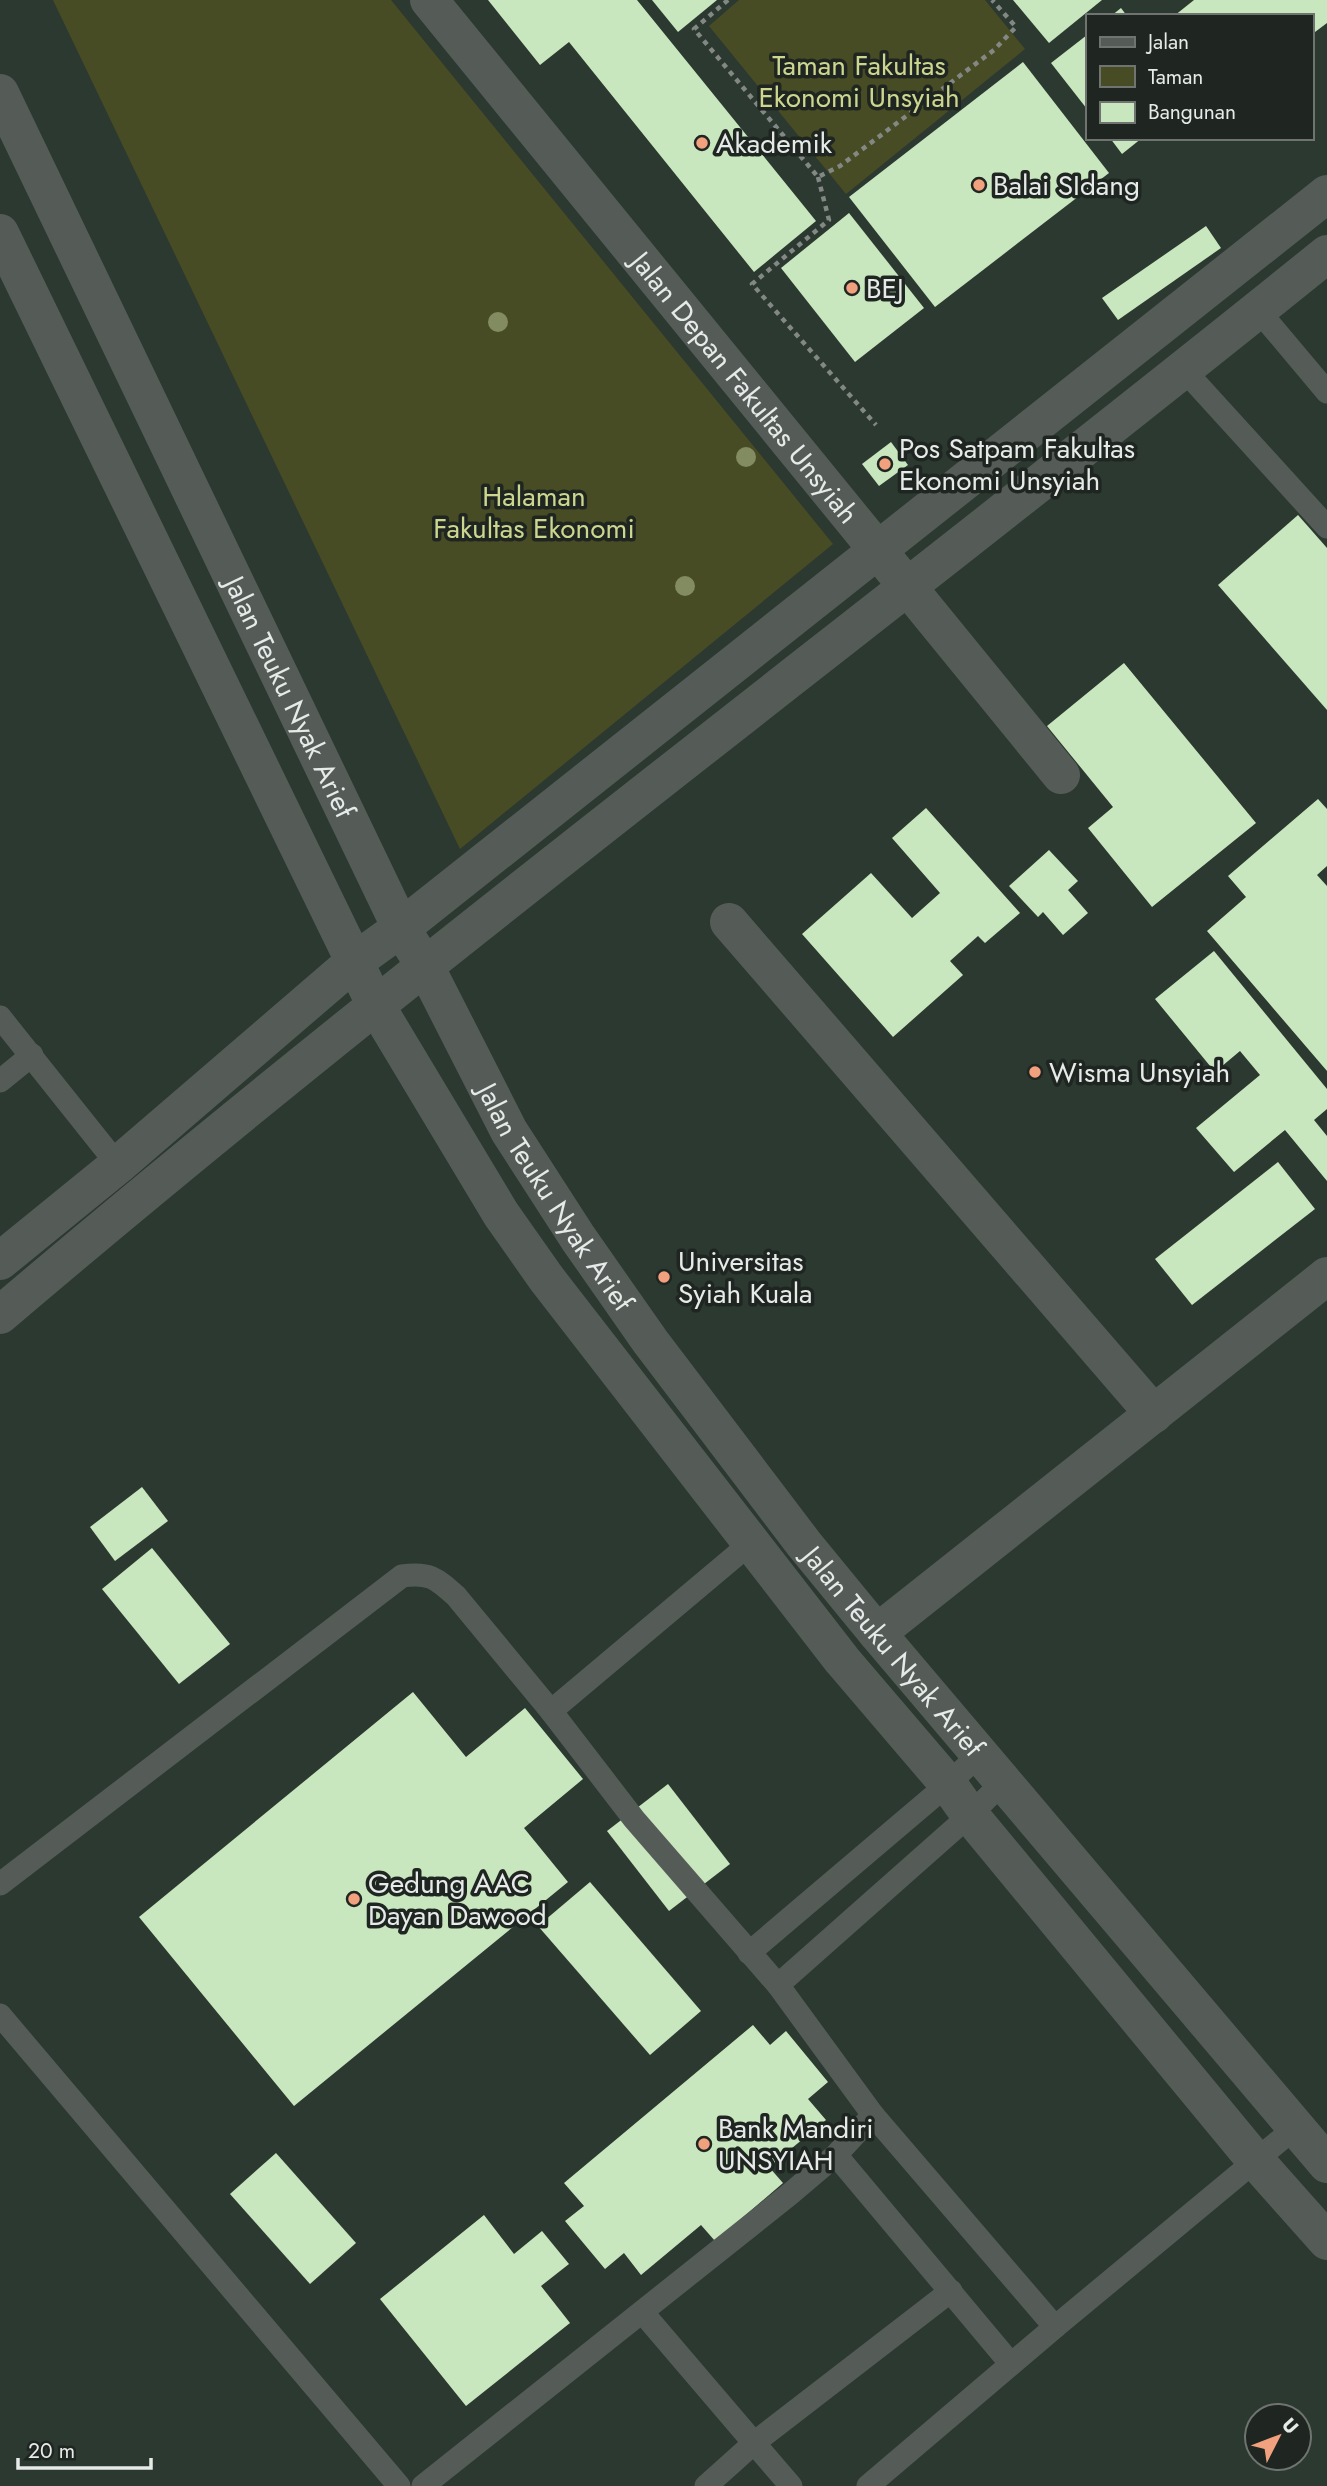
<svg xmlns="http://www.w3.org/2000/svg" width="1327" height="2486" font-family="Jost,sans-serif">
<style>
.built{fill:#2c3931;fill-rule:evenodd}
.green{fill:#484c24}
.building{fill:#c9e7be}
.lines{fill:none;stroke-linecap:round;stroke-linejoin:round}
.path{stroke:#838885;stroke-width:4.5;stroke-dasharray:5 5;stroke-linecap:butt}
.lane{stroke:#555c58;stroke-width:23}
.street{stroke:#555c58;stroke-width:38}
.secondary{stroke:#555c58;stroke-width:38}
.tree{fill:#838b61}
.poi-dot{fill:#f1a17d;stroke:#1f2521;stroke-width:2.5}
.labels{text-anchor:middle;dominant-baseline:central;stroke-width:7;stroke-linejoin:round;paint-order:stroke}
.park-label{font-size:28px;fill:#cdd68e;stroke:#1f2521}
.poi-label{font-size:28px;fill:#e6eae8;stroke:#1f2521;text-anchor:start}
.street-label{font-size:28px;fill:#e6eae8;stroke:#1f2521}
</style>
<rect width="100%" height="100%" fill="#282f2b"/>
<path class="built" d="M 0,0 L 1327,0 L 1327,2486 L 0,2486 ZM 1087,16 L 1311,16 L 1311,138 L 1087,138 ZM 1257,2416 L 1299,2416 L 1299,2458 L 1257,2458 Z"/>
<g class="green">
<path d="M 53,0 L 391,0 L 833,544 L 460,849 Z"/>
<path d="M 739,0 L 985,0 L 1025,49 L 846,194 L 709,26 Z"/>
</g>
<g class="building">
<path d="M 488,0 L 637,0 L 816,221 L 754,272 L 569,42 L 540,65 Z"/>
<path d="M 652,0 L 717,0 L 678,32 Z"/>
<path d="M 1013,0 L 1102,0 L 1049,43 Z"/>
<path d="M 1194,0 L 1327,0 L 1327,23 L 1311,35 L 1311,16 L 1174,16 Z"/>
<path d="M 1121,8 L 1127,16 L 1111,16 Z"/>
<path d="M 1087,35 L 1087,109 L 1051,63 Z"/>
<path d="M 1023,62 L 1109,173 L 935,307 L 849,197 Z"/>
<path d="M 1110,138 L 1142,138 L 1122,154 Z"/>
<path d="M 849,213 L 924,308 L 855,362 L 781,268 Z"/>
<path d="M 1206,226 L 1221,248 L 1118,320 L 1102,298 Z"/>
<path d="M 891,442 L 908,465 L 879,486 L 862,464 Z"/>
<path d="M 1298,515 L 1327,548 L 1327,710 L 1218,585 Z"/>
<path d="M 1124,663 L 1256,823 L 1152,907 L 1088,828 L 1113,807 L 1047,726 Z"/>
<path d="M 1318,799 L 1327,809 L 1327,866 L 1317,875 L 1327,886 L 1327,1071 L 1207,931 L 1246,897 L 1228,876 Z"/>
<path d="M 926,808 L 1020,913 L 985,943 L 978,936 L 950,961 L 963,975 L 893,1037 L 802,934 L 871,873 L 912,918 L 940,893 L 892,838 Z"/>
<path d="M 1049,850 L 1078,881 L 1068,890 L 1088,913 L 1063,935 L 1043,912 L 1038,917 L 1009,886 Z"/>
<path d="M 1214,951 L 1327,1089 L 1327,1109 L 1314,1120 L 1327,1136 L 1327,1181 L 1285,1130 L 1234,1172 L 1196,1128 L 1260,1075 L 1240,1051 L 1215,1072 L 1155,999 Z"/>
<path d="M 1278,1162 L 1315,1209 L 1192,1305 L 1155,1259 Z"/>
<path d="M 142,1487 L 168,1521 L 115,1561 L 90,1527 Z"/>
<path d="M 152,1548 L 230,1644 L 179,1684 L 102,1589 Z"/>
<path d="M 413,1692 L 466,1757 L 525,1708 L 583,1779 L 524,1828 L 568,1882 L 294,2106 L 139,1917 Z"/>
<path d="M 668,1784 L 730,1864 L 669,1911 L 607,1831 Z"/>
<path d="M 590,1882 L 701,2011 L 650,2055 L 538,1926 Z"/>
<path d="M 753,2025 L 770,2045 L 786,2031 L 828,2082 L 808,2099 L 826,2120 L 769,2167 L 783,2183 L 715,2241 L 701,2225 L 641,2275 L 624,2253 L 605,2269 L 565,2221 L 584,2206 L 564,2183 Z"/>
<path d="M 276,2153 L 356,2243 L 310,2284 L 230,2194 Z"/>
<path d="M 484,2215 L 514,2254 L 542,2231 L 569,2264 L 541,2286 L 570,2323 L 466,2406 L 380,2299 Z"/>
</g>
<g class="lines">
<g class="path">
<path d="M 728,0 L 694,29 L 818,177 L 840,166 L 994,50 L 1016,27 L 992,0"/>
<path d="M 818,177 L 829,220 L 752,284 L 876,425"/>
</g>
<g class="lane">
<path d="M 1258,310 L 1327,392"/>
<path d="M 1184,370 L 1327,527"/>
<path d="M 0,1017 L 118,1165"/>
<path d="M 0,1081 L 32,1055"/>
<path d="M 551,1711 L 752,1542"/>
<path d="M 0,1884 L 402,1576 C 429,1572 436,1578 456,1596 L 551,1711 L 634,1819 L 778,1985 L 873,2115 L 1055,2327 L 1296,2127"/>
<path d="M 749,1953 L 948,1784 L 980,1754"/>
<path d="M 778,1985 L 970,1815 L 1003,1782"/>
<path d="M 0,2015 L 399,2486"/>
<path d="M 836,2155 L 1011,2364"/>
<path d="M 643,2313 L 754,2443 L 951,2291"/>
<path d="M 423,2486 L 790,2194 L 836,2155 L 873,2115"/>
<path d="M 706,2486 L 754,2443 L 791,2486"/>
<path d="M 868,2486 L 1055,2327"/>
</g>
<g class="street">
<path id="s1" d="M 429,0 L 1061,775"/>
<path d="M 729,922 L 1154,1414"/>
<path d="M 0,1261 L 118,1165 L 354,962 L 401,928 L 1327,194"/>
<path d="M 0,1315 C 431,948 887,610 1327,254"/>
<path d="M 877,1633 L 1327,1276"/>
</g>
<g class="secondary">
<path id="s2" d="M 0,93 L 401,928 L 425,966 L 509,1131 L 578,1238 L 650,1341 L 804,1544 L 877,1633 L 1327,2164"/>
<path d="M 0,233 L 375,1004 L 501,1214 L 546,1278 L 842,1660 L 948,1784 L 970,1815 L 1255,2160 L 1327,2241"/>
</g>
</g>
<g class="tree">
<circle cx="498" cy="322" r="10"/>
<circle cx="746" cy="457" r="10"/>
<circle cx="685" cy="586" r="10"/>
</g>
<g class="poi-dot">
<circle cx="702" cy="143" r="7"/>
<circle cx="979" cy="185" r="7"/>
<circle cx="852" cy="288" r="7"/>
<circle cx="885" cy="464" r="7"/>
<circle cx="1035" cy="1072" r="7"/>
<circle cx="664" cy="1277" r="7"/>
<circle cx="354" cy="1899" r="7"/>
<circle cx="704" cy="2144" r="7"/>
</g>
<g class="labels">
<g class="park-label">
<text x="859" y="65">Taman Fakultas<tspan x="859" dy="32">Ekonomi Unsyiah</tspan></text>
<text x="534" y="496">Halaman<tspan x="534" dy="32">Fakultas Ekonomi</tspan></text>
</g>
<g class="poi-label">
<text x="716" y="143">Akademik</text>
<text x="993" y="185">Balai SIdang</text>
<text x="866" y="288">BEJ</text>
<text x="899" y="448">Pos Satpam Fakultas<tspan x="899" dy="32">Ekonomi Unsyiah</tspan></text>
<text x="1049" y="1072">Wisma Unsyiah</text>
<text x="678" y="1261">Universitas<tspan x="678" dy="32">Syiah Kuala</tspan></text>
<text x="368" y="1883">Gedung AAC<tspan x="368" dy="32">Dayan Dawood</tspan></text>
<text x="718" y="2128">Bank Mandiri<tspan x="718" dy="32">UNSYIAH</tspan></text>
</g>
<g class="street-label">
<text stroke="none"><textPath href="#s1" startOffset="500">Jalan Depan Fakultas Unsyiah</textPath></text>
<text stroke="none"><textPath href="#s2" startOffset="670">Jalan Teuku Nyak Arief</textPath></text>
<text stroke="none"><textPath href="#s2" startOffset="1237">Jalan Teuku Nyak Arief</textPath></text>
<text stroke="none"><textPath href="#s2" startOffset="1804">Jalan Teuku Nyak Arief</textPath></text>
</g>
</g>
<rect x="1086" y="14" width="228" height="126" fill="#1f2521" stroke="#6f7471" stroke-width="2"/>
<rect x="1100" y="37" width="35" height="10" fill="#555c58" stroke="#6f7471" stroke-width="2"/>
<text x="1148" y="49" font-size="21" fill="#e6eae8">Jalan</text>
<rect x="1100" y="66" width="35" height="21" fill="#484c24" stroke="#6f7471" stroke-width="2"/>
<text x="1148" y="84" font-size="21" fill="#e6eae8">Taman</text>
<rect x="1100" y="102" width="35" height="21" fill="#c9e7be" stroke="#6f7471" stroke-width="2"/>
<text x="1148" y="119" font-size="21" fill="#e6eae8">Bangunan</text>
<g transform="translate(1278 2437) rotate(48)"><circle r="33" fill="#1f2521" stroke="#6f7471" stroke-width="2"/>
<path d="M0-5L12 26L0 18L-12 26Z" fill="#f1a17d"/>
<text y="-10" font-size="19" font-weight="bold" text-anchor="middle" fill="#e6eae8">U</text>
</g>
<path d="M18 2458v10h133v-10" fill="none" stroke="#e6eae8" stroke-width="3.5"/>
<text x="28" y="2458" font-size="21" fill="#e6eae8" stroke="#1f2521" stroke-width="5" paint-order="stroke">20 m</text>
</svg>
